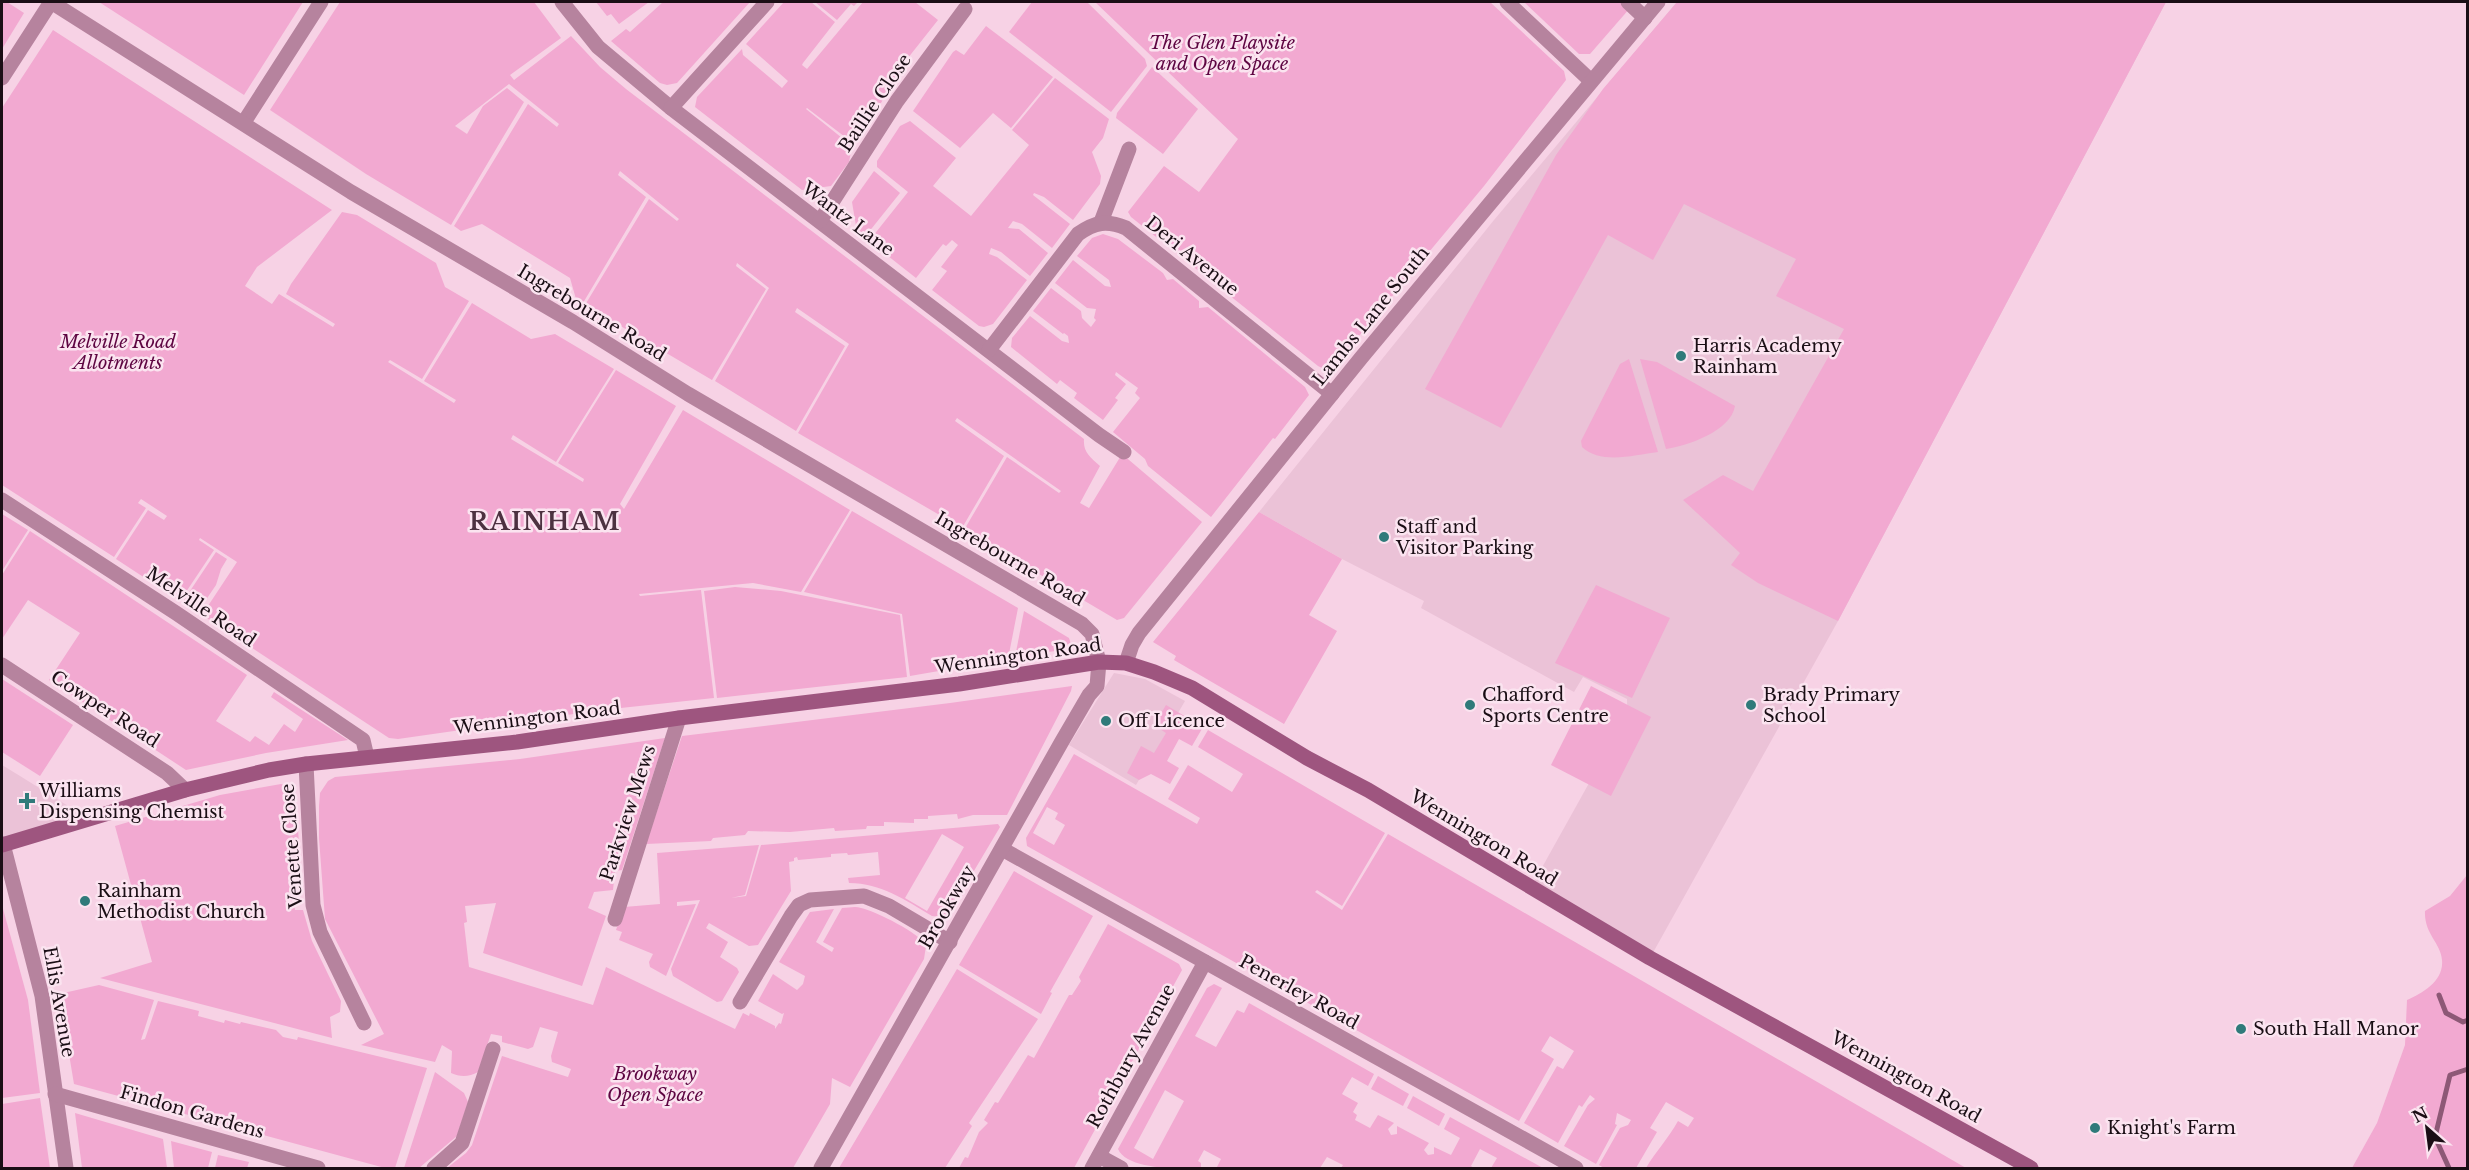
<svg xmlns="http://www.w3.org/2000/svg" width="2469" height="1170" font-family="'Libre Baskerville',serif">
<style>
.built{fill:#ebc2d7}
.green{fill:#f2a9d1;fill-rule:evenodd}
.lines{fill:none;stroke-linecap:round;stroke-linejoin:round}
.stream{stroke:#8d5876;stroke-width:5}
.minor{stroke:#b6839e;stroke-width:15}
.tertiary{stroke:#b6839e;stroke-width:15}
.secondary{stroke:#9e557f;stroke-width:15}
.poi-dot{fill:#307a7a;stroke:#fbe4f0;stroke-width:2}
.labels{text-anchor:middle;dominant-baseline:central;stroke-width:5;stroke-linejoin:round;paint-order:stroke}
.park-label{font-size:18px;font-style:italic;fill:#5e0542;stroke:#fbe4f0}
.street-label{font-size:18px;fill:#1a0e15;stroke:#fbe4f0}
.poi-label{font-size:18px;fill:#1a0e15;stroke:#fbe4f0;text-anchor:start}
.district-label{font-size:24px;font-weight:bold;letter-spacing:1.5px;fill:#4d3140;stroke:#fbe4f0}
</style>
<rect width="100%" height="100%" fill="#f7d2e5"/>
<g class="built">
<path d="M 1677,2 L 2166,2 L 1838,621 L 1650,958 L 1530,889 L 1598,767 L 1628,735 L 1627,699 L 1583,677 L 1574,692 L 1421,608 L 1424,601 L 1342,559 L 1259,512 L 1494,220 Z"/>
<path d="M 1114,673 L 1145,679 L 1185,701 L 1136,785 L 1069,745 Z"/>
<path d="M 2,765 L 20,776 L 89,819 L 2,845 Z"/>
</g>
<g class="green">
<path d="M 2,2 L 7,2 L 24,13 L 2,49 Z"/>
<path d="M 99,2 L 303,2 L 244,95 Z"/>
<path d="M 340,2 L 534,2 L 561,38 L 510,75 L 514,80 L 571,36 L 600,67 L 626,89 L 1084,439 C 1083,452 1090,457 1100,466 L 1080,503 L 1089,508 L 1122,454 L 1202,522 L 1124,618 L 1117,620 L 964,530 L 1007,457 L 1059,493 L 1061,491 L 957,418 L 955,421 L 1004,456 L 962,528 L 798,433 L 849,344 L 797,308 L 795,312 L 845,346 L 796,431 L 715,381 L 769,288 L 737,263 L 736,266 L 766,289 L 712,380 L 585,305 L 649,199 L 677,221 L 679,219 L 620,171 L 618,175 L 646,197 L 583,303 L 576,299 L 570,278 L 482,224 L 461,231 L 454,226 L 528,104 L 557,127 L 559,124 L 509,84 L 455,126 L 467,134 L 483,106 L 507,88 L 524,102 L 451,225 L 366,174 L 270,110 Z"/>
<path d="M 596,2 L 649,2 L 619,24 L 611,14 L 607,16 Z"/>
<path d="M 663,2 L 750,2 L 677,83 L 667,85 L 660,83 L 611,41 L 626,29 L 630,32 Z"/>
<path d="M 784,2 L 811,2 L 835,22 L 803,63 L 802,65 L 807,69 L 863,2 L 915,2 L 938,20 L 900,68 L 881,103 L 875,105 L 853,143 L 807,108 L 806,109 L 852,146 L 849,162 L 831,186 L 802,190 L 695,107 L 697,97 L 742,49 L 743,55 L 782,88 L 788,81 L 746,44 Z"/>
<path d="M 815,2 L 858,2 L 854,6 L 851,4 L 837,20 Z"/>
<path d="M 1032,2 L 1087,2 L 1145,59 L 1147,66 L 1111,112 L 1009,32 Z"/>
<path d="M 1095,2 L 1490,2 L 1564,71 L 1566,80 L 1484,186 L 1334,366 L 1326,370 L 1318,366 L 1131,217 L 1128,212 L 1164,166 L 1199,192 L 1238,139 Z"/>
<path d="M 1524,2 L 1623,2 L 1630,8 L 1590,54 L 1579,54 Z"/>
<path d="M 1677,2 L 2166,2 L 1838,621 L 1758,583 L 1731,565 L 1740,553 L 1683,500 L 1723,475 L 1753,491 L 1844,329 L 1776,296 L 1796,259 L 1684,204 L 1653,260 L 1608,235 L 1501,428 L 1425,389 L 1556,155 L 1603,89 Z"/>
<path d="M 986,26 L 1053,77 L 1011,128 L 993,113 L 960,148 L 913,111 L 953,52 L 956,50 L 964,55 Z"/>
<path d="M 53,30 L 332,210 L 257,267 L 245,286 L 272,304 L 279,294 L 333,327 L 335,324 L 286,294 L 291,284 L 342,212 L 357,215 L 436,263 L 445,287 L 469,301 L 422,379 L 390,360 L 388,362 L 454,403 L 456,400 L 424,381 L 472,303 L 531,339 L 555,334 L 614,369 L 556,462 L 513,435 L 511,439 L 583,482 L 584,479 L 558,463 L 616,370 L 676,406 L 620,504 L 624,509 L 683,410 L 850,510 L 801,592 L 753,583 L 639,594 L 640,596 L 701,590 L 714,698 L 602,710 L 398,739 L 389,738 L 202,615 L 237,562 L 200,538 L 199,540 L 214,550 L 180,601 L 116,559 L 148,510 L 164,520 L 167,516 L 141,499 L 138,503 L 146,508 L 114,557 L 2,485 L 2,108 Z"/>
<path d="M 1152,67 L 1198,109 L 1163,154 L 1116,118 L 1117,113 Z"/>
<path d="M 1055,78 L 1109,119 L 1103,138 L 1092,152 L 1101,176 L 1100,184 L 1073,220 L 1044,197 L 1034,193 L 1033,195 L 1070,224 L 1052,248 L 1022,224 L 1013,221 L 1008,228 L 1019,229 L 1048,253 L 1030,276 L 1001,252 L 991,248 L 989,254 L 997,257 L 1027,280 L 993,324 L 984,327 L 979,326 L 932,290 L 947,271 L 941,267 L 958,245 L 952,240 L 946,246 L 943,244 L 916,278 L 869,241 L 908,192 L 877,167 L 877,161 L 900,126 L 910,121 L 956,158 L 933,186 L 971,216 L 1029,145 L 1012,130 Z"/>
<path d="M 874,171 L 900,193 L 864,238 L 857,232 L 852,202 Z"/>
<path d="M 1103,234 L 1118,239 L 1163,273 L 1167,280 L 1173,279 L 1199,301 L 1199,308 L 1208,307 L 1305,387 L 1309,395 L 1275,439 L 1273,438 L 1211,517 L 1148,466 L 1145,459 L 1113,432 L 1140,398 L 1135,393 L 1138,388 L 1116,372 L 1115,375 L 1126,384 L 1115,398 L 1118,400 L 1103,420 L 1074,398 L 1077,393 L 1060,380 L 1057,384 L 1011,347 L 1012,338 L 1030,316 L 1062,341 L 1069,343 L 1068,336 L 1064,333 L 1063,334 L 1033,311 L 1051,288 L 1081,311 L 1082,318 L 1091,327 L 1096,320 L 1094,318 L 1096,309 L 1087,308 L 1055,283 L 1073,260 L 1105,286 L 1111,287 L 1109,280 L 1077,256 L 1092,238 Z"/>
<path d="M 1629,359 L 1658,452 C 1634,455 1601,465 1582,447 L 1581,441 L 1620,364 Z"/>
<path d="M 1640,359 L 1657,362 L 1735,406 C 1731,431 1687,446 1666,449 Z"/>
<path d="M 852,511 L 1018,608 L 1008,659 L 910,676 L 902,614 L 804,592 Z"/>
<path d="M 1259,512 L 1342,559 L 1309,615 L 1337,631 L 1284,724 L 1174,660 L 1176,656 L 1153,642 Z"/>
<path d="M 2,514 L 28,530 L 2,571 Z"/>
<path d="M 30,531 L 247,675 L 216,721 L 250,742 L 255,736 L 269,745 L 284,724 L 295,732 L 303,719 L 271,697 L 274,692 L 348,740 L 266,753 L 186,770 L 49,680 L 80,633 L 28,600 L 2,639 L 2,575 Z"/>
<path d="M 216,552 L 227,559 L 221,569 L 216,585 L 197,613 L 182,603 Z"/>
<path d="M 1596,585 L 1670,618 L 1632,698 L 1555,663 Z"/>
<path d="M 735,587 L 781,591 L 900,615 L 907,677 L 717,698 L 704,591 Z"/>
<path d="M 1024,611 L 1069,638 L 1071,644 L 1069,649 L 1015,657 Z"/>
<path d="M 2,679 L 73,725 L 40,776 L 2,752 Z"/>
<path d="M 1072,686 L 1071,691 L 1007,815 L 973,815 L 958,819 L 957,814 L 928,816 L 928,819 L 914,819 L 914,823 L 884,822 L 884,826 L 867,826 L 866,829 L 835,831 L 834,828 L 790,832 L 748,831 L 745,835 L 713,838 L 711,841 L 646,844 L 682,736 L 950,703 Z"/>
<path d="M 1591,686 L 1651,717 L 1611,796 L 1551,765 Z"/>
<path d="M 1166,705 L 1203,727 L 1192,746 L 1179,739 L 1167,761 L 1179,768 L 1170,784 L 1151,774 L 1139,780 L 1127,773 L 1141,746 L 1154,753 L 1166,733 L 1154,725 Z"/>
<path d="M 1208,730 L 1385,833 L 1342,906 L 1317,890 L 1315,892 L 1342,910 L 1388,834 L 1966,1168 L 1646,1168 C 1656,1151 1668,1139 1678,1121 L 1688,1127 L 1694,1118 L 1666,1102 L 1650,1128 L 1657,1132 L 1636,1168 L 1604,1168 L 1599,1165 L 1620,1128 L 1628,1125 L 1631,1120 L 1617,1113 L 1615,1124 L 1617,1125 L 1596,1164 L 1564,1146 L 1588,1105 L 1595,1099 L 1590,1095 L 1582,1107 L 1579,1105 L 1558,1143 L 1524,1123 L 1557,1066 L 1563,1069 L 1574,1051 L 1550,1036 L 1541,1051 L 1554,1059 L 1519,1121 L 1027,846 L 1026,838 L 1074,754 L 1197,824 L 1200,818 L 1168,799 L 1188,765 L 1232,792 L 1243,774 L 1198,747 ZM 1047,807 L 1058,813 L 1055,819 L 1065,825 L 1054,845 L 1033,833 Z"/>
<path d="M 665,738 L 622,870 L 615,871 L 613,890 L 594,892 L 588,908 L 606,916 L 582,986 L 483,953 L 496,903 L 465,906 L 467,922 L 464,923 L 469,967 L 593,1005 L 606,967 L 735,1029 L 743,1013 L 749,1016 L 750,1013 L 775,1026 L 775,1029 L 779,1023 L 781,1024 L 784,1013 L 782,1014 L 758,1001 L 773,974 L 797,990 L 803,984 L 805,976 L 779,962 L 810,912 L 834,909 L 816,942 L 832,952 L 834,948 L 823,942 L 842,908 C 849,908 855,906 861,908 C 875,911 922,934 926,946 L 924,959 L 850,1087 L 832,1078 L 830,1104 L 793,1168 L 447,1168 L 466,1153 L 472,1145 L 502,1056 L 568,1077 L 571,1069 L 552,1062 L 551,1056 L 558,1032 L 540,1027 L 533,1047 L 528,1049 L 502,1042 L 502,1036 L 491,1034 L 478,1072 C 469,1077 460,1077 451,1073 L 452,1051 L 442,1045 L 435,1062 L 361,1045 L 384,1034 L 325,919 L 319,838 L 319,806 L 320,793 L 328,781 L 335,777 L 520,759 Z"/>
<path d="M 281,784 L 291,787 L 296,795 L 302,895 L 293,896 L 295,910 L 303,910 L 312,941 L 341,1001 L 340,1012 L 330,1017 L 332,1038 L 100,978 L 152,962 L 115,826 L 220,795 Z"/>
<path d="M 998,824 L 1000,827 L 949,913 L 941,917 L 932,916 C 905,900 881,883 849,883 L 848,878 L 880,875 L 878,852 L 848,855 L 847,853 L 831,854 L 831,857 L 798,860 L 797,857 L 794,858 L 794,861 L 789,862 L 791,891 L 758,945 L 749,946 L 709,923 L 706,928 L 728,942 L 720,957 L 737,968 L 739,972 L 722,1001 L 717,1002 L 673,976 L 671,969 L 700,900 L 677,902 L 677,906 L 696,904 L 666,976 L 650,967 L 649,962 L 653,954 L 619,940 L 622,932 L 616,930 L 624,907 L 660,904 L 657,853 L 759,845 L 745,895 L 731,898 L 746,896 L 761,845 ZM 942,834 L 964,847 L 927,911 L 905,898 Z"/>
<path d="M 1014,871 L 1093,916 L 1050,992 L 1052,993 L 1041,1014 L 959,965 Z"/>
<path d="M 2467,875 L 2467,1168 L 2352,1168 L 2377,1123 L 2405,1045 L 2407,1000 C 2423,993 2444,981 2442,960 C 2441,943 2424,934 2425,911 L 2450,896 Z"/>
<path d="M 2,905 L 28,1000 L 40,1093 L 2,1098 Z"/>
<path d="M 1108,924 L 1179,964 L 1182,970 L 1074,1168 L 959,1168 L 965,1157 L 968,1158 L 979,1132 L 988,1123 L 984,1120 L 995,1102 L 998,1103 L 1028,1055 L 1034,1058 L 1069,995 L 1072,995 L 1081,981 L 1079,977 Z"/>
<path d="M 957,969 L 1038,1019 L 969,1123 L 972,1126 L 945,1168 L 839,1168 Z"/>
<path d="M 1214,984 L 1222,988 L 1195,1036 L 1216,1047 L 1237,1010 L 1244,1013 L 1249,1003 L 1374,1074 L 1368,1086 L 1352,1077 L 1342,1094 L 1358,1103 L 1353,1112 L 1357,1115 L 1355,1120 L 1370,1128 L 1378,1115 L 1394,1123 L 1388,1129 L 1391,1135 L 1397,1134 L 1397,1126 L 1429,1143 L 1424,1150 L 1428,1155 L 1434,1154 L 1434,1147 L 1451,1155 L 1460,1138 L 1444,1129 L 1450,1117 L 1543,1168 L 1491,1168 L 1497,1158 L 1480,1149 L 1471,1166 L 1474,1168 L 1341,1168 L 1343,1165 L 1327,1157 L 1320,1168 L 1219,1168 L 1217,1167 L 1221,1159 L 1204,1150 L 1198,1161 L 1201,1163 L 1201,1168 C 1180,1169 1127,1170 1118,1149 L 1207,988 ZM 1165,1090 L 1184,1101 L 1153,1159 L 1134,1148 Z"/>
<path d="M 99,985 L 154,1000 L 141,1040 L 145,1039 L 158,1001 L 199,1011 L 198,1016 L 224,1023 L 225,1020 L 240,1024 L 241,1022 L 276,1030 L 283,1037 L 297,1040 L 298,1037 L 427,1068 L 395,1168 L 385,1168 L 74,1084 L 59,994 Z"/>
<path d="M 435,1072 L 464,1093 L 468,1102 L 457,1136 L 419,1168 L 404,1168 Z"/>
<path d="M 1378,1076 L 1409,1094 L 1403,1106 L 1371,1089 Z"/>
<path d="M 1413,1096 L 1445,1114 L 1439,1126 L 1407,1108 Z"/>
<path d="M 40,1098 L 50,1168 L 2,1168 L 2,1104 Z"/>
<path d="M 75,1113 L 163,1139 L 167,1168 L 82,1168 Z"/>
<path d="M 171,1141 L 212,1152 L 208,1168 L 174,1168 Z"/>
<path d="M 218,1155 L 249,1162 L 247,1168 L 215,1168 Z"/>
</g>
<g class="lines">
<g class="stream">
<path d="M 2439,995 L 2446,1013 L 2463,1022 L 2468,1020"/>
<path d="M 2449,1168 L 2435,1137 L 2450,1075 L 2468,1069"/>
</g>
<g class="minor">
<path d="M 562,2 L 598,47 L 671,108 L 1099,435 L 1124,452"/>
<path d="M 1507,2 L 1591,81"/>
<path d="M 1628,2 L 1645,18"/>
<path d="M 2,78 L 51,2"/>
<path d="M 671,108 L 767,2"/>
<path d="M 244,122 L 321,2"/>
<path d="M 820,221 L 897,101 L 965,9"/>
<path d="M 1101,222 L 1129,149"/>
<path d="M 989,350 L 1078,234 C 1095,222 1107,220 1126,228 L 1332,394"/>
<path d="M 2,500 L 176,613 L 363,740 L 367,757"/>
<path d="M 1126,663 L 1132,645 L 1139,633 L 1361,358 L 1658,2"/>
<path d="M 2,665 L 167,773 L 185,790"/>
<path d="M 306,764 L 313,905 L 320,932 L 364,1023"/>
<path d="M 3,844 L 42,996 L 66,1168"/>
<path d="M 1002,849 L 1576,1168"/>
<path d="M 615,919 L 679,718"/>
<path d="M 740,1002 L 791,916 L 799,905 L 810,900 L 864,896 L 889,906 L 950,942"/>
<path d="M 55,1094 L 318,1168"/>
<path d="M 1099,1156 L 1121,1168"/>
<path d="M 434,1168 L 462,1143 L 493,1049"/>
<path d="M 821,1168 L 1061,743 L 1089,695 L 1097,686 L 1099,662"/>
<path d="M 1092,1168 L 1205,962"/>
</g>
<path class="tertiary" d="M 51,2 L 351,192 L 573,322 L 688,394 L 1082,624 L 1092,634 L 1099,662"/>
<path class="secondary" d="M 2,845 L 185,790 L 269,770 L 306,764 L 517,742 L 679,718 L 959,684 L 1099,662 L 1126,663 L 1154,672 L 1192,688 L 1307,758 L 1368,790 L 1650,958 L 2031,1168"/>
</g>
<g class="poi-dot">
<circle cx="1681" cy="356" r="6"/>
<circle cx="1384" cy="537" r="6"/>
<circle cx="1470" cy="705" r="6"/>
<circle cx="1751" cy="705" r="6"/>
<circle cx="1106" cy="721" r="6"/>
<path d="M24 792h6v6h6v6h-6v6h-6v-6h-6v-6h6z"/>
<circle cx="85" cy="901" r="6"/>
<circle cx="2241" cy="1029" r="6"/>
<circle cx="2095" cy="1128" r="6"/>
</g>
<g class="labels">
<g class="park-label">
<text x="1222" y="43">The Glen Playsite<tspan x="1222" dy="21">and Open Space</tspan></text>
<text x="118" y="342">Melville Road<tspan x="118" dy="21">Allotments</tspan></text>
<text x="655" y="1074">Brookway<tspan x="655" dy="21">Open Space</tspan></text>
</g>
<g class="street-label">
<text transform="translate(875 103) rotate(-56)">Baillie Close</text>
<text transform="translate(848 219) rotate(37)">Wantz Lane</text>
<text transform="translate(1192 256) rotate(39)">Deri Avenue</text>
<text transform="translate(592 313) rotate(31)">Ingrebourne Road</text>
<text transform="translate(1371 316) rotate(-51)">Lambs Lane South</text>
<text transform="translate(1010 559) rotate(30)">Ingrebourne Road</text>
<text transform="translate(201 607) rotate(34)">Melville Road</text>
<text transform="translate(1018 656) rotate(-8)">Wennington Road</text>
<text transform="translate(105 709) rotate(33)">Cowper Road</text>
<text transform="translate(537 718) rotate(-7)">Wennington Road</text>
<text transform="translate(628 813) rotate(-72)">Parkview Mews</text>
<text transform="translate(1484 838) rotate(31)">Wennington Road</text>
<text transform="translate(292 846) rotate(-94)">Venette Close</text>
<text transform="translate(947 907) rotate(-60)">Brookway</text>
<text transform="translate(1299 992) rotate(29)">Penerley Road</text>
<text transform="translate(59 1002) rotate(80)">Ellis Avenue</text>
<text transform="translate(1131 1056) rotate(-61)">Rothbury Avenue</text>
<text transform="translate(1906 1077) rotate(29)">Wennington Road</text>
<text transform="translate(192 1112) rotate(16)">Findon Gardens</text>
</g>
<g class="poi-label">
<text x="1693" y="346">Harris Academy<tspan x="1693" dy="21">Rainham</tspan></text>
<text x="1396" y="527">Staff and<tspan x="1396" dy="21">Visitor Parking</tspan></text>
<text x="1482" y="695">Chafford<tspan x="1482" dy="21">Sports Centre</tspan></text>
<text x="1763" y="695">Brady Primary<tspan x="1763" dy="21">School</tspan></text>
<text x="1118" y="721">Off Licence</text>
<text x="39" y="791">Williams<tspan x="39" dy="21">Dispensing Chemist</tspan></text>
<text x="97" y="891">Rainham<tspan x="97" dy="21">Methodist Church</tspan></text>
<text x="2253" y="1029">South Hall Manor</text>
<text x="2107" y="1128">Knight's Farm</text>
</g>
<g class="district-label">
<text x="545" y="521">RAINHAM</text>
</g>
</g>
<rect width="2469" height="1170" fill="none" stroke="#1a0e15" stroke-width="6"/>
<g transform="translate(2427 1128) rotate(332)" stroke="#fbe4f0" stroke-width="4.5" paint-order="stroke">
<path d="M0-4.5L10 22L0 15L-10 22Z" fill="#1a0e15"/>
<text y="-9" font-size="16" font-weight="bold" text-anchor="middle" fill="#1a0e15">N</text>
</g>
</svg>
